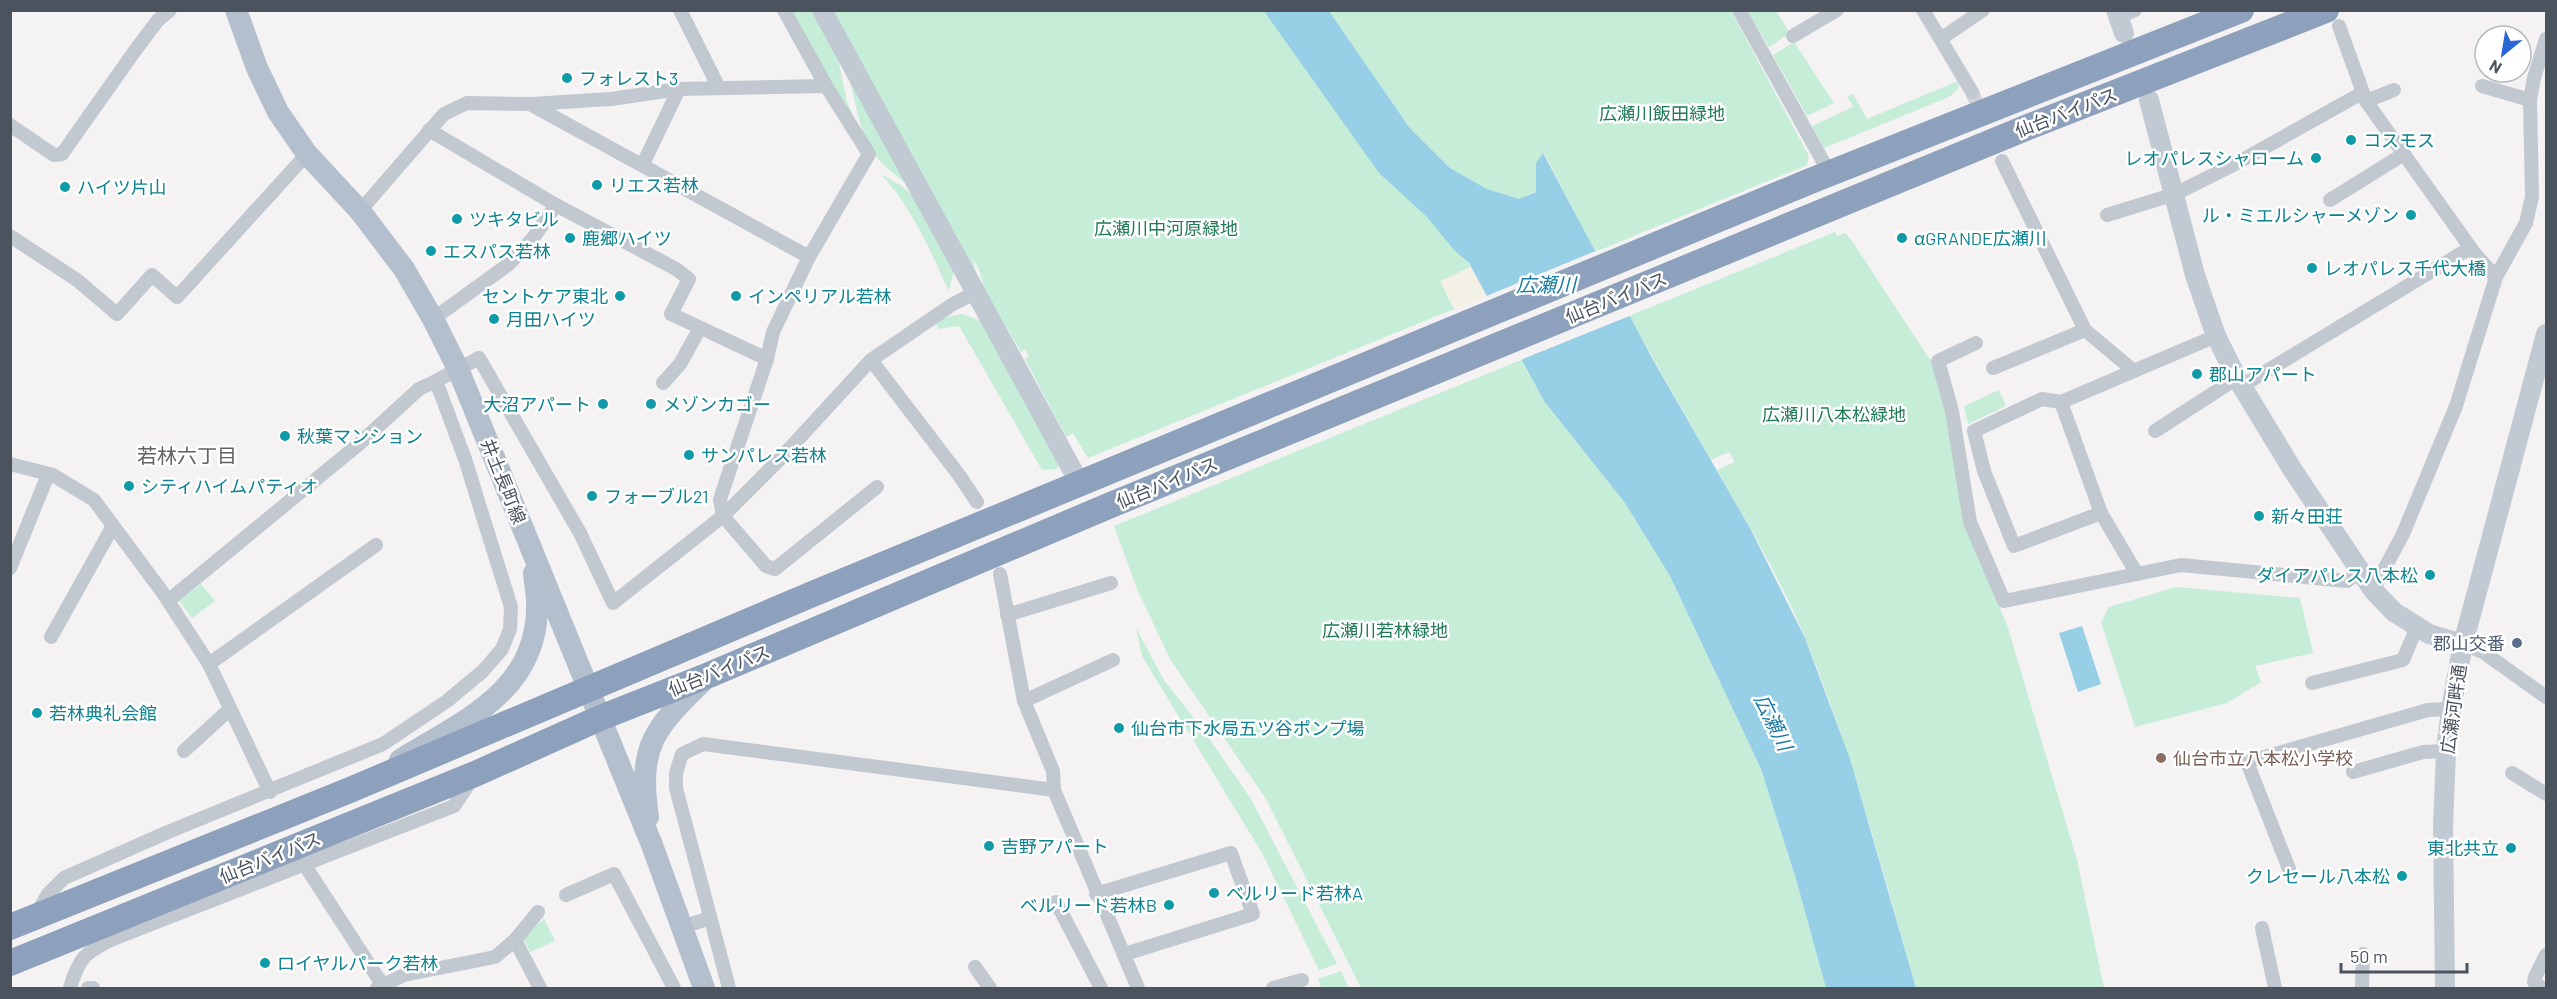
<svg xmlns="http://www.w3.org/2000/svg" width="2557" height="999" font-family="Barlow,'Noto Sans JP',sans-serif">
<style>
.green{fill:#c5edd8}
.sand{fill:#f3f0e5}
.water{fill:#96cfe6}
.pier{fill:#f4f2f2}
.lines{fill:none;stroke-linecap:round;stroke-linejoin:round}
.street-tunnel{stroke:#d2d2d4;stroke-width:14;stroke-dasharray:14 7;stroke-linecap:butt}
.street{stroke:#c1c8cf;stroke-width:14}
.secondary{stroke:#c1c9d3;stroke-width:20}
.primary{stroke:#b4bfce;stroke-width:22}
.highway{stroke:#8ea1bc;stroke-width:26}
.culture-dot{fill:#0f9aa8;stroke:#fff;stroke-width:2}
.service-dot{fill:#5c6f8a;stroke:#fff;stroke-width:2}
.education-dot{fill:#8d6e63;stroke:#fff;stroke-width:2}
.labels{text-anchor:middle;dominant-baseline:central;stroke-width:5;stroke-linejoin:round;paint-order:stroke}
.culture-label{font-size:18px;fill:#0d838f;stroke:#fff;text-anchor:start}
.street-label{font-size:18px;fill:#4b535e;stroke:#fff}
.park-label{font-size:18px;fill:#207b55;stroke:#fff}
.service-label{font-size:18px;fill:#4e5e75;stroke:#fff;text-anchor:end}
.education-label{font-size:18px;fill:#785e54;stroke:#fff;text-anchor:start}
.water-label{font-size:20px;font-style:italic;fill:#197ba3;stroke:#fff}
.neighbourhood-label{font-size:20px;fill:#5f6166;stroke:#fff}
</style>
<rect width="100%" height="100%" fill="#f4f2f2"/>
<g class="green">
<path d="M 1241,10 L 1264,11 L 1426,216 L 1471,267 L 1441,281 L 1454,309 L 1088,458 L 1073,433 L 1066,437 L 1025,359 L 1029,357 L 1025,349 L 1021,352 L 985,290 L 979,269 L 972,257 L 975,268 L 972,269 L 830,11 Z"/>
<path d="M 789,11 L 813,11 L 837,54 L 847,102 L 856,122 Z"/>
<path d="M 1329,11 L 1731,11 L 1809,156 L 1807,165 L 1595,252 L 1544,153 L 1536,163 L 1536,191 L 1519,200 L 1487,189 L 1450,168 L 1409,127 Z"/>
<path d="M 1747,11 L 1776,11 L 1790,33 L 1769,47 Z"/>
<path d="M 1794,42 L 1834,103 L 1807,116 L 1773,55 Z"/>
<path d="M 847,69 L 915,191 C 901,179 884,168 874,153 C 859,134 854,93 847,69 Z"/>
<path d="M 1958,81 L 1959,88 L 1949,97 L 1824,148 L 1812,126 L 1853,107 L 1847,96 L 1853,94 L 1867,119 Z"/>
<path d="M 881,174 L 902,186 L 918,201 L 954,270 L 949,291 C 930,250 912,208 881,174 Z"/>
<path d="M 1835,232 L 1837,236 L 1845,233 L 1852,241 L 1936,369 L 1944,394 L 1966,523 L 2008,628 L 2077,860 L 2104,988 L 1916,988 C 1883,871 1852,753 1806,640 C 1783,583 1748,524 1717,470 L 1735,462 L 1729,452 L 1711,460 L 1629,316 Z"/>
<path d="M 962,314 L 985,322 L 1062,461 L 1056,469 L 1042,470 L 959,326 L 938,329 L 936,323 L 943,318 Z"/>
<path d="M 1521,360 L 1544,401 L 1625,503 L 1670,576 L 1761,769 L 1796,879 L 1826,988 L 1361,988 L 1266,799 L 1170,659 L 1137,589 L 1114,526 Z"/>
<path d="M 1999,390 L 2006,406 L 1968,424 L 1964,406 Z"/>
<path d="M 201,584 L 215,601 L 192,618 L 179,601 Z"/>
<path d="M 2176,587 L 2300,598 L 2313,653 L 2255,666 L 2261,682 L 2227,703 L 2135,727 L 2101,622 L 2109,607 Z"/>
<path d="M 1136,628 L 1164,680 L 1204,731 L 1251,799 L 1337,964 L 1319,970 L 1262,853 L 1142,656 Z"/>
<path d="M 544,919 L 555,941 L 530,952 L 523,937 Z"/>
<path d="M 1341,971 L 1349,988 L 1321,988 L 1318,979 Z"/>
</g>
<path class="sand" d="M 1471,267 L 1487,296 L 1454,309 L 1440,281 Z"/>
<g class="water">
<path d="M 1264,11 L 1329,11 L 1409,127 L 1450,168 L 1487,189 L 1519,199 L 1536,192 L 1536,163 L 1543,153 L 1652,358 L 1750,528 L 1805,638 L 1850,759 L 1916,988 L 1826,988 L 1796,879 L 1761,769 L 1670,576 L 1625,503 L 1544,401 L 1469,263 L 1454,250 L 1426,216 L 1379,173 Z"/>
<path d="M 2082,626 L 2101,684 L 2078,692 L 2059,633 Z"/>
</g>
<path class="pier" d="M 1598,250 L 1632,315 L 1518,361 L 1484,297 Z"/>
<g class="lines">
<path class="street-tunnel" d="M 1972,92 L 1995,145"/>
<g class="street">
<path d="M 680,10 L 716,82 L 715,88"/>
<path d="M 784,10 L 826,86 L 869,154 L 809,257 L 773,332 L 767,359 L 720,499 L 723,516 L 766,566 L 775,569 L 877,487"/>
<path d="M 1739,10 L 1830,174"/>
<path d="M 1923,10 L 1972,92"/>
<path d="M 2118,17 L 2135,10"/>
<path d="M 2339,26 L 2366,101 L 2475,254 L 2496,277"/>
<path d="M 1793,36 L 1837,10"/>
<path d="M 1942,38 L 1983,10"/>
<path d="M 2482,86 L 2530,100"/>
<path d="M 2366,101 L 2394,90"/>
<path d="M 532,105 L 809,257"/>
<path d="M 10,125 L 54,155 L 62,154 L 134,52 L 158,20 L 170,10"/>
<path d="M 429,130 L 556,205 L 676,269 L 689,279 L 671,314 L 767,359"/>
<path d="M 2002,161 L 2085,330 L 2134,371"/>
<path d="M 643,164 L 679,89"/>
<path d="M 2330,200 L 2404,154"/>
<path d="M 360,211 L 444,114 L 467,103 L 531,104 L 611,99 L 679,89 L 826,86"/>
<path d="M 2107,215 L 2175,194 L 2237,163 L 2362,93"/>
<path d="M 10,236 L 77,280 L 117,314 L 152,275 L 177,297 L 307,154"/>
<path d="M 433,319 L 509,264 L 534,237 L 556,205"/>
<path d="M 1976,343 L 1938,361 L 1952,411 L 1970,522 L 2004,601 L 2181,565 L 2347,581 L 2361,571"/>
<path d="M 871,360 L 959,475 L 977,502"/>
<path d="M 1993,368 L 2085,330"/>
<path d="M 663,383 L 680,364 L 700,328"/>
<path d="M 2242,386 L 2470,248"/>
<path d="M 2061,402 L 2101,513"/>
<path d="M 2155,431 L 2237,378"/>
<path d="M 10,464 L 53,475 L 94,500 L 163,593 L 209,664 L 270,792"/>
<path d="M 10,568 L 48,475"/>
<path d="M 1000,574 L 1024,701 L 1053,771 L 1054,790 L 1138,988"/>
<path d="M 2137,574 L 2101,513 L 2014,546 L 1984,471 L 1974,431 L 2042,399 L 2061,402 L 2216,336"/>
<path d="M 2373,590 L 2403,534 L 2456,406 L 2496,277 L 2526,223 L 2532,197 L 2530,100 L 2534,78 L 2546,39"/>
<path d="M 168,601 L 359,444 L 419,389 L 436,381"/>
<path d="M 1007,615 L 1111,583"/>
<path d="M 51,637 L 113,526"/>
<path d="M 2463,644 L 2483,652 L 2546,697"/>
<path d="M 209,664 L 376,545"/>
<path d="M 2312,683 L 2403,660 L 2417,627"/>
<path d="M 1024,701 L 1113,660"/>
<path d="M 184,751 L 230,709"/>
<path d="M 2353,772 L 2423,752 L 2446,751"/>
<path d="M 2512,773 L 2546,794"/>
<path d="M 304,864 L 378,978 L 388,988"/>
<path d="M 2289,869 L 2247,762 L 2428,710 L 2451,709"/>
<path d="M 1096,894 L 1231,853 L 1253,914 L 1125,954"/>
<path d="M 566,895 L 614,874 L 674,988"/>
<path d="M 1056,902 L 1101,988"/>
<path d="M 36,915 L 48,894 L 64,878 L 168,832 L 383,744 L 447,701 L 483,671 L 502,649 L 510,629 L 511,607 L 465,459 L 436,381 L 479,358 L 580,533 L 613,603 L 723,516 L 779,460 L 871,360 L 953,304 L 977,292"/>
<path d="M 682,927 L 710,918"/>
<path d="M 2262,928 L 2275,988"/>
<path d="M 515,940 L 540,988"/>
<path d="M 975,967 L 990,988"/>
<path d="M 70,988 C 79,958 84,953 113,939 L 454,806 L 472,779"/>
<path d="M 88,988 L 93,988"/>
<path d="M 377,988 L 404,975 L 495,957 L 515,940 L 538,912"/>
<path d="M 729,988 L 676,788 L 676,773 L 682,754 L 703,744 L 1054,790"/>
<path d="M 1273,988 L 1302,980"/>
<path d="M 2362,988 L 2363,954"/>
<path d="M 2542,988 L 2534,982 L 2535,977 L 2546,955"/>
</g>
<g class="secondary">
<path d="M 822,10 L 1080,484"/>
<path d="M 2116,10 L 2124,33"/>
<path d="M 2149,100 L 2195,275 L 2216,336 L 2237,378 L 2292,469 L 2373,590 L 2394,612 L 2429,634 L 2463,644"/>
<path d="M 2445,988 L 2443,826 L 2446,751 L 2451,709 L 2463,644 L 2546,334"/>
</g>
<g class="primary">
<path d="M 236,10 L 257,68 L 278,112 L 307,154 L 360,211 L 404,269 L 433,319 L 458,369 L 652,845 L 704,988"/>
<path d="M 400,760 C 461,722 535,693 537,610 C 538,598 535,585 534,573"/>
<path d="M 648,817 C 637,742 657,726 707,677"/>
</g>
<g class="highway">
<path d="M 10,927 L 350,790 L 815,593 L 1813,180 L 2241,10"/>
<path d="M 10,963 L 475,774 L 600,718 L 709,675 L 1106,507 L 2028,127 L 2326,10"/>
</g>
</g>
<g class="culture-dot">
<circle cx="567" cy="78" r="6"/>
<circle cx="2351" cy="140" r="6"/>
<circle cx="2316" cy="158" r="6"/>
<circle cx="597" cy="185" r="6"/>
<circle cx="65" cy="187" r="6"/>
<circle cx="2411" cy="215" r="6"/>
<circle cx="457" cy="219" r="6"/>
<circle cx="570" cy="238" r="6"/>
<circle cx="1902" cy="238" r="6"/>
<circle cx="431" cy="251" r="6"/>
<circle cx="2312" cy="268" r="6"/>
<circle cx="620" cy="296" r="6"/>
<circle cx="736" cy="296" r="6"/>
<circle cx="494" cy="319" r="6"/>
<circle cx="2197" cy="374" r="6"/>
<circle cx="603" cy="404" r="6"/>
<circle cx="651" cy="404" r="6"/>
<circle cx="285" cy="436" r="6"/>
<circle cx="689" cy="455" r="6"/>
<circle cx="129" cy="486" r="6"/>
<circle cx="592" cy="496" r="6"/>
<circle cx="2259" cy="516" r="6"/>
<circle cx="2430" cy="575" r="6"/>
<circle cx="37" cy="713" r="6"/>
<circle cx="1119" cy="728" r="6"/>
<circle cx="989" cy="846" r="6"/>
<circle cx="2511" cy="848" r="6"/>
<circle cx="2402" cy="876" r="6"/>
<circle cx="1214" cy="893" r="6"/>
<circle cx="1169" cy="905" r="6"/>
<circle cx="265" cy="963" r="6"/>
</g>
<circle class="service-dot" cx="2517" cy="643" r="6"/>
<circle class="education-dot" cx="2161" cy="758" r="6"/>
<g class="labels">
<g class="culture-label">
<text x="579" y="78">フォレスト3</text>
<text x="2363" y="140">コスモス</text>
<text x="2304" y="158" text-anchor="end">レオパレスシャローム</text>
<text x="609" y="185">リエス若林</text>
<text x="77" y="187">ハイツ片山</text>
<text x="2399" y="215" text-anchor="end">ル・ミエルシャーメゾン</text>
<text x="469" y="219">ツキタビル</text>
<text x="582" y="238">鹿郷ハイツ</text>
<text x="1914" y="238">αGRANDE広瀬川</text>
<text x="443" y="251">エスパス若林</text>
<text x="2324" y="268">レオパレス千代大橋</text>
<text x="608" y="296" text-anchor="end">セントケア東北</text>
<text x="748" y="296">インペリアル若林</text>
<text x="506" y="319">月田ハイツ</text>
<text x="2209" y="374">郡山アパート</text>
<text x="591" y="404" text-anchor="end">大沼アパート</text>
<text x="663" y="404">メゾンカゴー</text>
<text x="297" y="436">秋葉マンション</text>
<text x="701" y="455">サンパレス若林</text>
<text x="141" y="486">シティハイムパティオ</text>
<text x="604" y="496">フォーブル21</text>
<text x="2271" y="516">新々田荘</text>
<text x="2418" y="575" text-anchor="end">ダイアパレス八本松</text>
<text x="49" y="713">若林典礼会館</text>
<text x="1131" y="728">仙台市下水局五ツ谷ポンプ場</text>
<text x="1001" y="846">吉野アパート</text>
<text x="2499" y="848" text-anchor="end">東北共立</text>
<text x="2390" y="876" text-anchor="end">クレセール八本松</text>
<text x="1226" y="893">ベルリード若林A</text>
<text x="1157" y="905" text-anchor="end">ベルリード若林B</text>
<text x="277" y="963">ロイヤルパーク若林</text>
</g>
<g class="street-label">
<text transform="translate(2066 112) rotate(-21)">仙台バイパス</text>
<text transform="translate(1616 297) rotate(-22)">仙台バイパス</text>
<text transform="translate(504 481) rotate(68)">井土長町線</text>
<text transform="translate(1167 482) rotate(-22)">仙台バイパス</text>
<text transform="translate(719 670) rotate(-22)">仙台バイパス</text>
<text transform="translate(2453 709) rotate(-82)">広瀬河畔通</text>
<text transform="translate(270 857) rotate(-22)">仙台バイパス</text>
</g>
<g class="park-label">
<text x="1662" y="113">広瀬川飯田緑地</text>
<text x="1166" y="228">広瀬川中河原緑地</text>
<text x="1834" y="414">広瀬川八本松緑地</text>
<text x="1385" y="630">広瀬川若林緑地</text>
</g>
<g class="service-label">
<text x="2505" y="643">郡山交番</text>
</g>
<g class="education-label">
<text x="2173" y="758">仙台市立八本松小学校</text>
</g>
<g class="water-label">
<text x="1546" y="284">広瀬川</text>
<text transform="translate(1774 722) rotate(64)">広瀬川</text>
</g>
<g class="neighbourhood-label">
<text x="187" y="455">若林六丁目</text>
</g>
</g>
<rect width="2557" height="999" fill="none" stroke="#4b535e" stroke-width="24"/>
<g transform="translate(2503 54) rotate(210)"><circle r="28" fill="#ffffff" stroke="#b7babf" stroke-width="1.5"/>
<path d="M0-4.5L10 22L0 15L-10 22Z" fill="#2a67d6"/>
<text y="-9" font-size="16" font-weight="bold" text-anchor="middle" fill="#4b535e">N</text>
</g>
<path d="M2341 963v9h126v-9" fill="none" stroke="#4b535e" stroke-width="3"/>
<text x="2350" y="963" font-size="18" fill="#4b535e" stroke="#ffffff" stroke-width="4.5" paint-order="stroke">50 m</text>
</svg>
